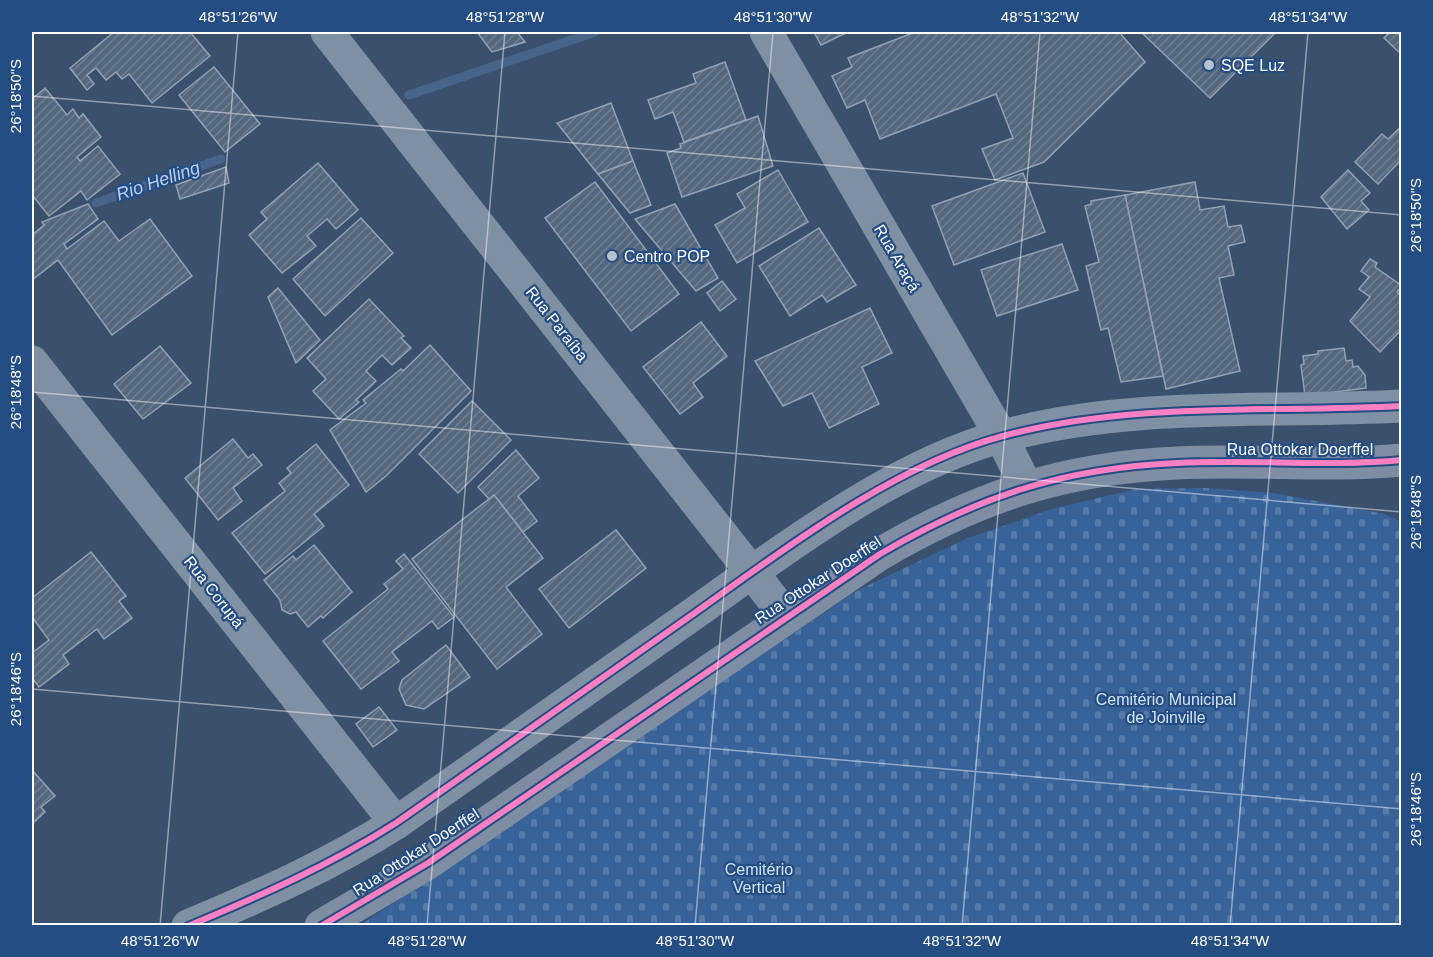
<svg xmlns="http://www.w3.org/2000/svg" width="1433" height="957" font-family="Helvetica,sans-serif">
<style>
.cemetery{fill:url(#cemetery-stones)}
.lines{fill:none;stroke-linecap:round;stroke-linejoin:round}
.stream{stroke:#48648a;stroke-width:9}
.building{fill:url(#building-hatch);stroke:#93a0b2;stroke-width:1.5}
.minor{stroke:#8090a3;stroke-width:33}
.major{stroke:#7e8da1;stroke-width:33}
.cycleway-casing{stroke:#244d83;stroke-width:10}
.cycleway{stroke:#ff80c0;stroke-width:6}
.ticks{fill:none;stroke:#fff;stroke-width:1.5;stroke-opacity:0.45}
.poi-dot{fill:#bac2cc;stroke:#244d83;stroke-width:2}
.labels{text-anchor:middle;dominant-baseline:central;stroke-width:4.5;stroke-linejoin:round;paint-order:stroke}
.poi-label{font-size:16px;fill:#fff;stroke:#244d83;text-anchor:start}
.street-label{font-size:16px;fill:#fff;stroke:#244d83}
.park-label{font-size:16px;fill:#d0e1f6;stroke:#244d83}
.water-label{font-size:18px;font-style:italic;fill:#b8d1ef;stroke:#244d83}
.neatline{fill:none;stroke:#fff;stroke-width:2}
.ticks-label{font-size:15px;text-anchor:middle;fill:#fff}
</style>
<defs>
<pattern id="cemetery-stones" width="16" height="16" patternUnits="userSpaceOnUse" patternTransform="scale(1.5)"><rect width="16" height="16" fill="#386399"/><path d="M2 7V4a2 2 0 0 1 4 0v3zM10 15v-3a2 2 0 0 1 4 0v3z" fill="#567aa8"/></pattern>
<pattern id="building-hatch" width="6" height="6" patternUnits="userSpaceOnUse" patternTransform="scale(1.5)"><rect width="6" height="6" fill="#55677e"/><path d="M-1 1l2-2M0 6l6-6M5 7l2-2" fill="none" stroke="#6e7e91"/></pattern>
</defs>
<rect width="100%" height="100%" fill="#3a506d"/>
<path class="cemetery" d="M 1206,488 L 1273,493 L 1385,514 L 1401,522 L 1401,925 L 359,926 L 858,590 L 968,538 L 1052,509 L 1136,489 Z"/>
<g class="lines">
<g class="stream">
<path d="M 409,95 L 595,32"/>
<path d="M 96,203 L 221,159"/>
</g>
</g>
<g class="building">
<path d="M 114,32 L 190,32 L 210,56 L 152,103 L 129,74 L 122,79 L 116,72 L 106,80 L 96,68 L 87,75 L 94,84 L 87,90 L 70,68 Z"/>
<path d="M 477,32 L 517,32 L 525,42 L 492,52 Z"/>
<path d="M 814,32 L 848,32 L 821,45 Z"/>
<path d="M 915,32 L 1119,32 L 1145,62 L 1044,162 L 995,180 L 982,149 L 1013,138 L 996,94 L 880,139 L 865,100 L 847,108 L 832,76 L 852,67 L 848,58 Z"/>
<path d="M 1141,32 L 1276,32 L 1210,98 Z"/>
<path d="M 1390,32 L 1402,32 L 1402,55 L 1384,38 Z"/>
<path d="M 725,62 L 746,120 L 684,142 L 673,112 L 655,119 L 648,100 L 696,83 L 693,74 Z"/>
<path d="M 214,67 L 260,124 L 225,152 L 179,95 Z"/>
<path d="M 45,88 L 67,115 L 73,109 L 79,118 L 83,114 L 101,137 L 77,157 L 80,161 L 98,146 L 120,174 L 87,200 L 81,191 L 49,216 L 32,195 L 32,99 Z"/>
<path d="M 611,103 L 633,161 L 598,174 L 557,123 Z"/>
<path d="M 758,116 L 773,166 L 682,197 L 667,153 L 681,148 L 680,144 Z"/>
<path d="M 1402,126 L 1402,159 L 1378,184 L 1355,162 L 1382,134 L 1388,139 Z"/>
<path d="M 633,161 L 651,205 L 630,213 L 598,174 Z"/>
<path d="M 318,163 L 358,210 L 336,229 L 327,219 L 307,236 L 316,246 L 282,273 L 249,235 L 267,219 L 261,212 Z"/>
<path d="M 226,167 L 229,183 L 180,199 L 176,185 Z"/>
<path d="M 778,170 L 808,222 L 737,263 L 715,225 L 745,208 L 737,194 Z"/>
<path d="M 1348,170 L 1370,193 L 1361,201 L 1369,210 L 1347,229 L 1321,197 Z"/>
<path d="M 1023,173 L 1045,232 L 954,265 L 932,206 Z"/>
<path d="M 595,182 L 679,294 L 631,331 L 545,218 Z"/>
<path d="M 1195,182 L 1200,210 L 1224,206 L 1228,227 L 1241,225 L 1245,242 L 1228,246 L 1234,275 L 1219,278 L 1240,371 L 1166,389 L 1125,195 Z"/>
<path d="M 1125,195 L 1163,376 L 1121,382 L 1108,328 L 1101,330 L 1086,266 L 1099,262 L 1085,206 L 1091,204 L 1091,201 Z"/>
<path d="M 88,204 L 98,219 L 64,244 L 67,249 L 104,221 L 119,241 L 150,219 L 192,276 L 112,335 L 58,260 L 32,280 L 32,235 L 44,225 L 42,222 Z"/>
<path d="M 675,204 L 718,278 L 696,291 L 635,219 Z"/>
<path d="M 361,218 L 393,253 L 325,316 L 293,279 Z"/>
<path d="M 819,228 L 856,285 L 827,302 L 822,295 L 790,316 L 759,266 Z"/>
<path d="M 1062,244 L 1078,290 L 997,316 L 981,270 Z"/>
<path d="M 1370,259 L 1377,263 L 1375,267 L 1402,286 L 1397,292 L 1402,297 L 1402,329 L 1380,352 L 1350,321 L 1370,297 L 1359,289 L 1369,277 L 1361,271 Z"/>
<path d="M 722,281 L 736,299 L 720,311 L 707,293 Z"/>
<path d="M 278,288 L 320,340 L 296,363 L 268,297 Z"/>
<path d="M 369,299 L 404,336 L 401,338 L 411,348 L 392,365 L 382,355 L 366,371 L 376,381 L 356,400 L 359,402 L 339,419 L 313,391 L 326,379 L 307,358 Z"/>
<path d="M 870,308 L 892,353 L 862,367 L 879,404 L 829,428 L 812,393 L 783,406 L 755,361 Z"/>
<path d="M 701,322 L 727,356 L 693,383 L 703,397 L 680,414 L 643,367 Z"/>
<path d="M 430,345 L 471,391 L 386,476 L 366,492 L 330,430 L 366,403 L 363,400 L 401,369 L 403,371 Z"/>
<path d="M 160,346 L 191,383 L 143,419 L 114,384 Z"/>
<path d="M 1344,348 L 1346,361 L 1352,360 L 1353,367 L 1358,366 L 1365,375 L 1366,388 L 1305,396 L 1301,365 L 1304,364 L 1303,356 L 1318,354 L 1318,351 Z"/>
<path d="M 472,401 L 511,440 L 458,493 L 419,454 Z"/>
<path d="M 233,439 L 248,458 L 253,454 L 262,465 L 233,488 L 242,501 L 218,520 L 185,478 Z"/>
<path d="M 316,444 L 349,485 L 314,514 L 324,526 L 265,574 L 232,533 L 285,491 L 279,483 L 291,473 L 287,468 Z"/>
<path d="M 516,450 L 539,478 L 518,496 L 537,521 L 523,532 L 494,495 L 489,499 L 478,487 Z"/>
<path d="M 494,495 L 543,558 L 506,587 L 542,634 L 497,669 L 412,559 Z"/>
<path d="M 616,530 L 646,568 L 569,628 L 539,589 Z"/>
<path d="M 314,545 L 352,592 L 323,618 L 321,616 L 308,627 L 296,612 L 290,614 L 282,610 L 280,600 L 264,580 L 293,556 L 296,560 Z"/>
<path d="M 91,552 L 126,596 L 119,601 L 132,618 L 104,639 L 97,629 L 63,655 L 69,664 L 39,687 L 32,678 L 32,653 L 49,640 L 32,617 L 32,598 Z"/>
<path d="M 404,554 L 454,617 L 438,629 L 432,621 L 392,652 L 399,661 L 361,689 L 323,641 L 388,589 L 384,584 L 403,569 L 396,561 Z"/>
<path d="M 446,645 L 470,677 L 424,709 L 406,705 L 399,689 L 402,680 Z"/>
<path d="M 379,707 L 397,730 L 373,747 L 356,724 Z"/>
<path d="M 33,771 L 55,796 L 41,807 L 45,812 L 32,824 Z"/>
</g>
<g class="lines">
<g class="minor">
<path d="M 327,32 L 786,616"/>
<path d="M 766,32 L 1001,436 L 1026,486"/>
<path d="M 32,362 L 396,823"/>
<path d="M 188,926 C 262,895 328,866 396,823 C 496,753 596,682 696,612 C 786,548 896,464 1003,436 C 1133,401 1269,413 1402,406"/>
</g>
<path class="major" d="M 321,926 L 428,863 L 880,554 C 977,497 1063,468 1177,463 C 1252,459 1327,467 1402,460"/>
<g class="cycleway-casing">
<g id="cycleway">
<path d="M 188,926 C 262,895 328,866 396,823 C 496,753 596,682 696,612 C 786,548 896,464 1003,436 C 1133,401 1269,413 1402,406"/>
<path d="M 321,926 L 428,863 L 880,554 C 977,497 1063,468 1177,463 C 1252,459 1327,467 1402,460"/>
</g>
</g>
<use href="#cycleway" class="cycleway"/>
</g>
<path class="ticks" d="M 32,96 L 1402,215M 32,392 L 1402,512M 32,689 L 1402,809M 160,926 L 238,32M 427,926 L 505,32M 695,926 L 773,32M 962,926 L 1040,32M 1230,926 L 1308,32"/>
<g class="poi-dot">
<circle cx="1209" cy="65" r="6"/>
<circle cx="612" cy="256" r="6"/>
</g>
<g class="labels">
<g class="poi-label">
<text x="1221" y="65">SQE Luz</text>
<text x="624" y="256">Centro POP</text>
</g>
<g class="street-label">
<text transform="translate(897 258) rotate(60)">Rua Araçá</text>
<text transform="translate(557 324) rotate(52)">Rua Paraíba</text>
<text x="1300" y="449">Rua Ottokar Doerffel</text>
<text transform="translate(818 580) rotate(-33)">Rua Ottokar Doerffel</text>
<text transform="translate(214 592) rotate(52)">Rua Corupá</text>
<text transform="translate(416 852) rotate(-33)">Rua Ottokar Doerffel</text>
</g>
<g class="park-label">
<text x="1166" y="699">Cemitério Municipal<tspan x="1166" dy="18">de Joinville</tspan></text>
<text x="759" y="869">Cemitério<tspan x="759" dy="18">Vertical</tspan></text>
</g>
<g class="water-label">
<text transform="translate(158 181) rotate(-19)">Rio Helling</text>
</g>
</g>
<rect width="1433" height="957" fill="none" stroke="#244d83" stroke-width="66"/>
<rect x="33" y="33" width="1367" height="891" class="neatline"/>
<g class="ticks-label">
<text x="238" y="22">48°51'26"W</text>
<text x="505" y="22">48°51'28"W</text>
<text x="773" y="22">48°51'30"W</text>
<text x="1040" y="22">48°51'32"W</text>
<text x="1308" y="22">48°51'34"W</text>
<text transform="translate(16 96) rotate(-90)" y="5">26°18'50"S</text>
<text transform="translate(1416 215) rotate(-90)" y="5">26°18'50"S</text>
<text transform="translate(16 392) rotate(-90)" y="5">26°18'48"S</text>
<text transform="translate(1416 512) rotate(-90)" y="5">26°18'48"S</text>
<text transform="translate(16 689) rotate(-90)" y="5">26°18'46"S</text>
<text transform="translate(1416 809) rotate(-90)" y="5">26°18'46"S</text>
<text x="160" y="946">48°51'26"W</text>
<text x="427" y="946">48°51'28"W</text>
<text x="695" y="946">48°51'30"W</text>
<text x="962" y="946">48°51'32"W</text>
<text x="1230" y="946">48°51'34"W</text>
</g>
</svg>
